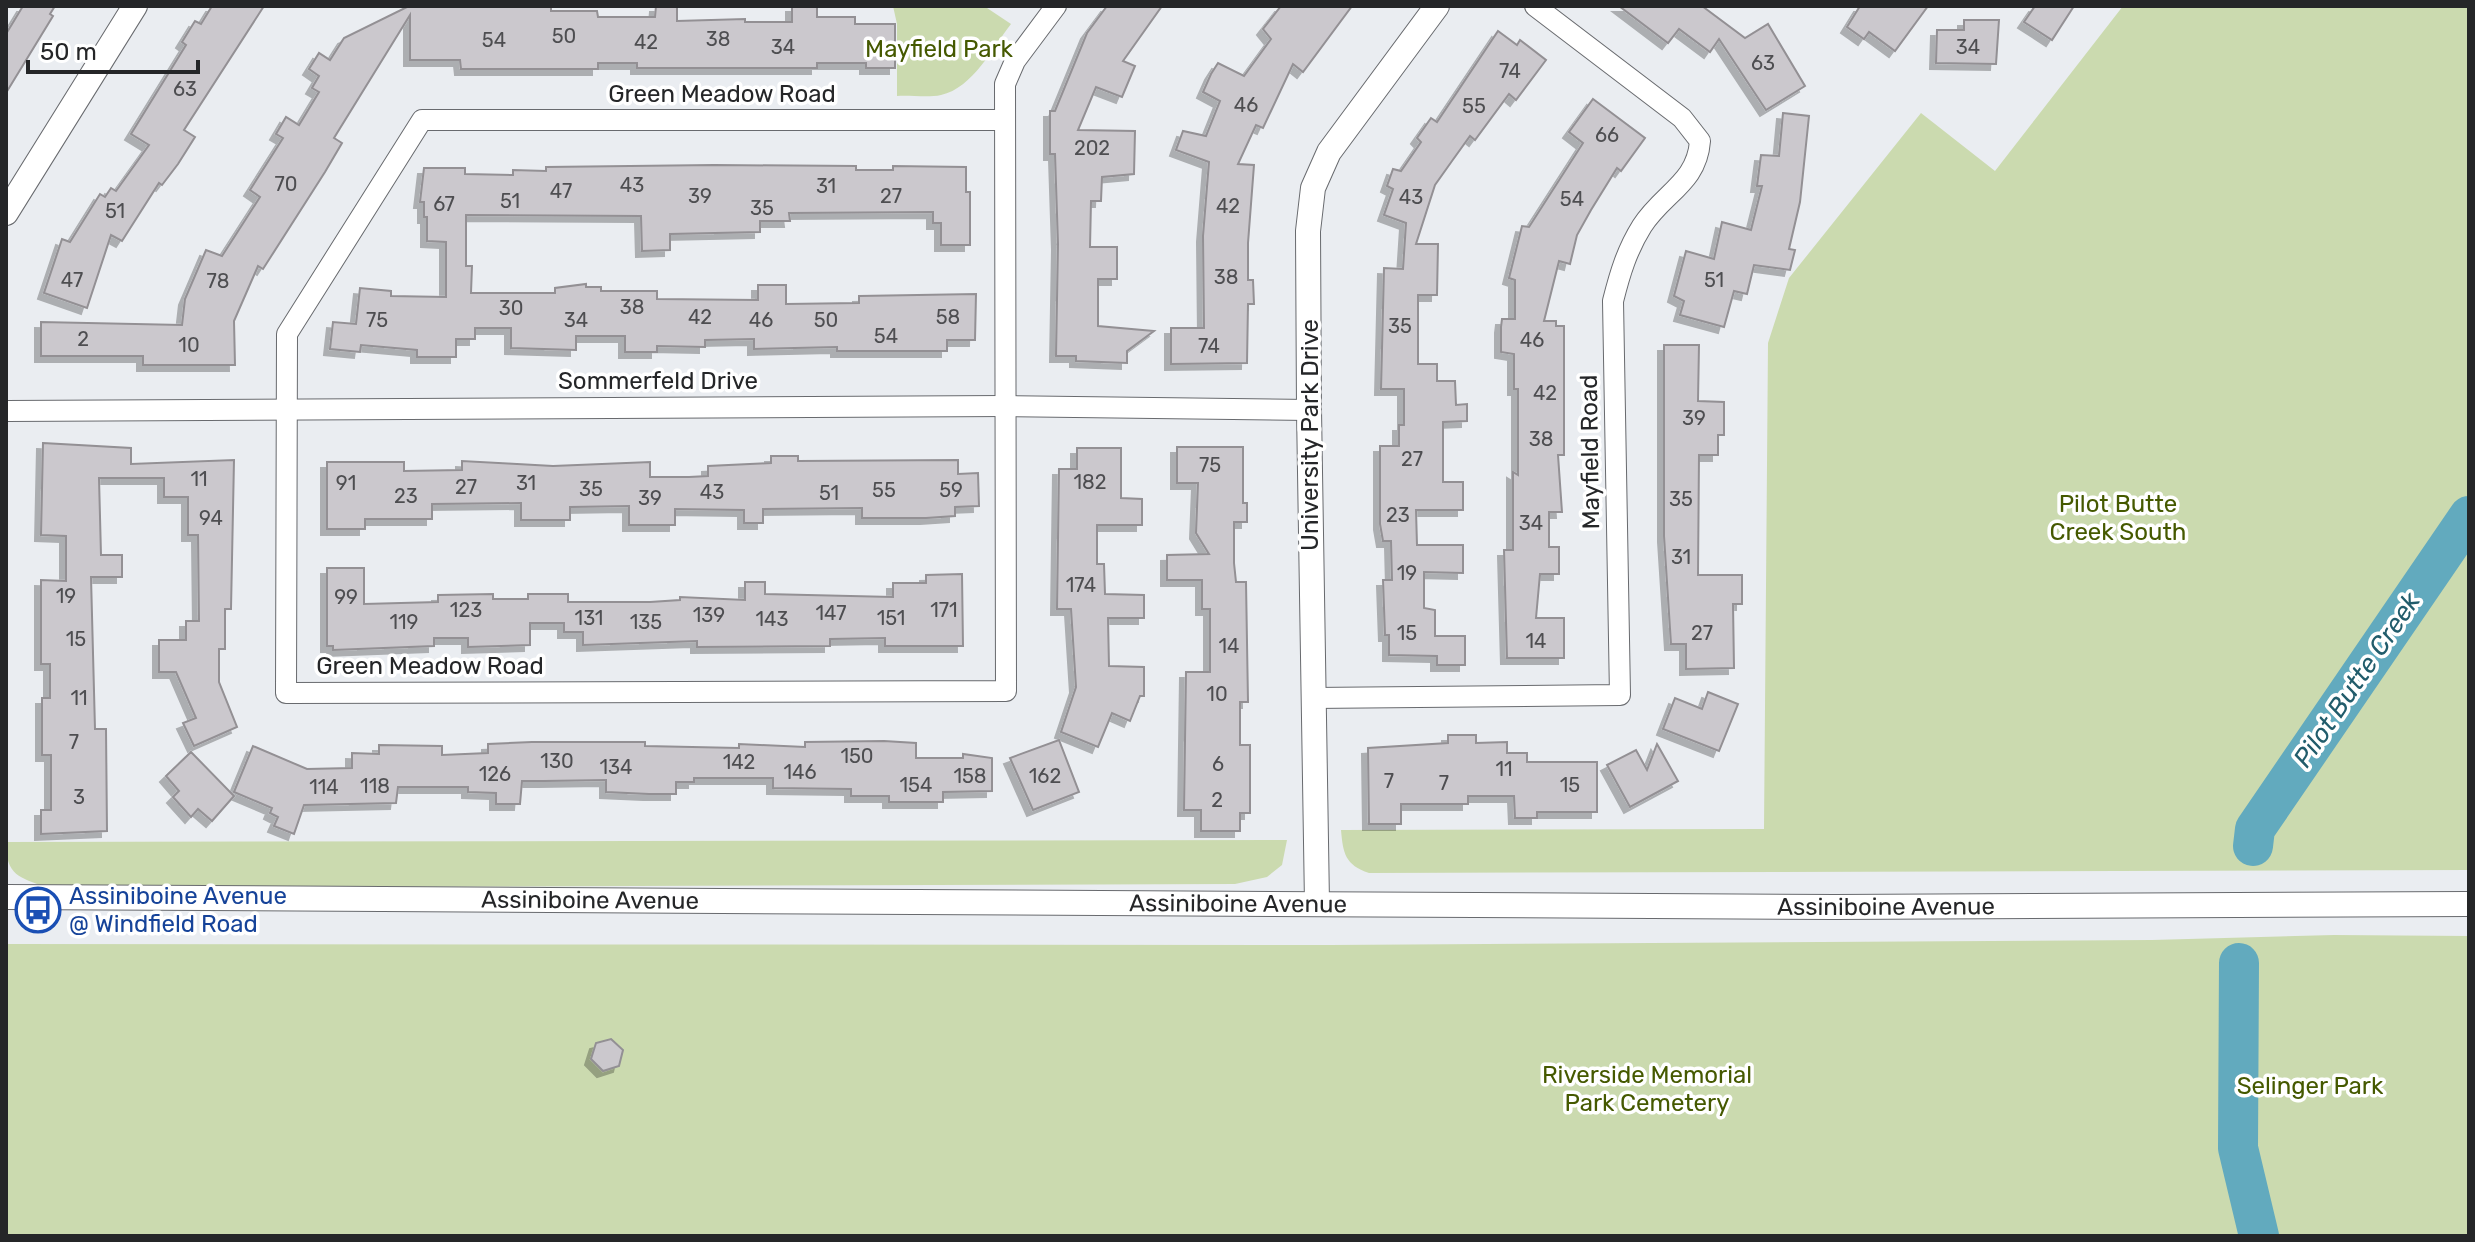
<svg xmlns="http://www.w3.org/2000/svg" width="2475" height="1242" font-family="Rubik,sans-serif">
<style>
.green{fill:#cbdaaf}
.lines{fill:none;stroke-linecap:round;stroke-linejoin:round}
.river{stroke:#62aabe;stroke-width:40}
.building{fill:#cbc8cd;stroke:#939094;stroke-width:2;filter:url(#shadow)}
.minor-casing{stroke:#686a6e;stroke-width:22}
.tertiary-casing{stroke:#686a6e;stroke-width:26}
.minor{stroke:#fff;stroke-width:20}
.tertiary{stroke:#fff;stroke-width:24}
.labels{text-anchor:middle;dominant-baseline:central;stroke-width:7;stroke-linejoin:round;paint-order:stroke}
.number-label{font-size:20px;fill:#4e4e51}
.park-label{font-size:24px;fill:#455900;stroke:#fff}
.street-label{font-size:24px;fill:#252628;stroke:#fff}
.transit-label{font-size:24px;fill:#164399;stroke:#fff;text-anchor:start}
.water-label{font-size:26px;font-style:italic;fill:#215c6b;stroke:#fff}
</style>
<defs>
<filter id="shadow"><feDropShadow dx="-6" dy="6" stdDeviation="0" flood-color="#0004"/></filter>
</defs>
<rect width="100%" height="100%" fill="#eaedf1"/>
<g class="green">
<path d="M 893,6 L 984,6 L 1011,24 C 993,47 973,88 941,95 C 928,98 911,95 897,96 L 897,24 Z"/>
<path d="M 2123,6 L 2469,6 L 2469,870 L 1369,873 C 1345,865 1343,853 1341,830 L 1764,829 L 1768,343 L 1789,278 L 1921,113 L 1995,171 Z"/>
<path d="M 1287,840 L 1282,865 L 1267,877 L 1235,884 L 48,888 C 19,877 6,876 6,842 Z"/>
<path d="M 2334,935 L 2469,936 L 2469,1236 L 6,1236 L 6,944 L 1330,945 L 2152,940 Z"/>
</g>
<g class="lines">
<g class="river">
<path d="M 2253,846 L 2255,829 L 2469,516"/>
<path d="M 2239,963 L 2238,1148 L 2259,1236"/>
</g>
</g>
<g class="building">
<path d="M 23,6 L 55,6 L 50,14 L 53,16 L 6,93 L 6,34 Z"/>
<path d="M 212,6 L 264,6 L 184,130 L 195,137 L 178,164 L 162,185 L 159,183 L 122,241 L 111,235 L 87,308 L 44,293 L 62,239 L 70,242 L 100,194 L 105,197 L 111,188 L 116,191 L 149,145 L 131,134 L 186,45 L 182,42 L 195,21 L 201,24 Z"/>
<path d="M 409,6 L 551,6 L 551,11 L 597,11 L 598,17 L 655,17 L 656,6 L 677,6 L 677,21 L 745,19 L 745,22 L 792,22 L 792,6 L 817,6 L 817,17 L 855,17 L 855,24 L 895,24 L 895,68 L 866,68 L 866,63 L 817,63 L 817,68 L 637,68 L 637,63 L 598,63 L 598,69 L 461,69 L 460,60 L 410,60 L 410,15 L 334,138 L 342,143 L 325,172 L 263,269 L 258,266 L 234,321 L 235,365 L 143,365 L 143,356 L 41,356 L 41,322 L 182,325 L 185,299 L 206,250 L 222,256 L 260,197 L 250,190 L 283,138 L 276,134 L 286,117 L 299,125 L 319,92 L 312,88 L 319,76 L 309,69 L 319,53 L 330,60 L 344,38 Z"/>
<path d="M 1107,6 L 1162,6 L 1123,61 L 1135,66 L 1122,97 L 1096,87 L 1078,130 L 1135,131 L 1134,174 L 1102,177 L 1101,201 L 1091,201 L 1090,247 L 1117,247 L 1117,279 L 1098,279 L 1098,326 L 1154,331 L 1127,351 L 1127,363 L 1076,361 L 1076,356 L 1056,356 L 1058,244 L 1055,154 L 1050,154 L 1050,111 L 1055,111 L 1087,33 Z"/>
<path d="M 1281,6 L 1352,6 L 1303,72 L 1293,64 L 1263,128 L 1256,125 L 1238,164 L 1254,165 L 1248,243 L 1248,280 L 1253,280 L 1254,304 L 1248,304 L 1247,363 L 1171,364 L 1171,328 L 1204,328 L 1203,236 L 1209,162 L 1176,150 L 1183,131 L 1206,136 L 1220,101 L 1203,92 L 1211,74 L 1218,63 L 1244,76 L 1271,39 L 1263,29 Z"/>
<path d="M 1619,6 L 1702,6 L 1745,38 L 1768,24 L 1805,86 L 1766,110 L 1719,39 L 1710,52 L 1679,29 L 1668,43 Z"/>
<path d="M 1860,6 L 1928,6 L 1895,51 L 1869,32 L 1864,39 L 1847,27 Z"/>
<path d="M 2035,6 L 2074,6 L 2052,40 L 2024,22 Z"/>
<path d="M 1964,20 L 1999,20 L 1996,64 L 1936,63 L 1937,30 L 1964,30 Z"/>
<path d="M 1498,31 L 1517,45 L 1520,40 L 1546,60 L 1516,100 L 1509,94 L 1475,140 L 1470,136 L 1452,161 L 1435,185 L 1416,244 L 1438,244 L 1437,295 L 1418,295 L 1418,364 L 1437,364 L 1437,381 L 1455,381 L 1456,405 L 1467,404 L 1467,421 L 1443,422 L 1443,482 L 1463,482 L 1463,510 L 1416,510 L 1417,545 L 1463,545 L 1463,573 L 1424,572 L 1424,608 L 1435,610 L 1435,636 L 1465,636 L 1465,665 L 1437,665 L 1437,656 L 1389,655 L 1389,635 L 1385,635 L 1383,580 L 1392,580 L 1391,541 L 1383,541 L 1380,524 L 1380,446 L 1399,446 L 1399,425 L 1404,425 L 1404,389 L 1381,389 L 1384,268 L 1403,269 L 1406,223 L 1384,215 L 1393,189 L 1387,186 L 1393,169 L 1401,171 L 1421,142 L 1417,138 L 1431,118 L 1437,122 Z"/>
<path d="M 1593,99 L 1645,138 L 1621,171 L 1617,168 L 1591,210 L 1577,235 L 1570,264 L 1559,261 L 1544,321 L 1556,321 L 1556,326 L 1564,326 L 1564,455 L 1558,455 L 1562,512 L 1549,512 L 1549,547 L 1559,547 L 1559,574 L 1540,574 L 1536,618 L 1564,618 L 1564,658 L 1507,658 L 1504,550 L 1513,550 L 1513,472 L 1518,475 L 1518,389 L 1514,389 L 1514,354 L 1501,352 L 1501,327 L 1502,319 L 1515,319 L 1515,280 L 1509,278 L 1522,226 L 1529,227 L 1583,143 L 1569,132 Z"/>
<path d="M 1783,113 L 1809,116 L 1800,202 L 1789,249 L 1795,250 L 1790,270 L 1754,265 L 1747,294 L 1734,291 L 1724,327 L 1680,315 L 1684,301 L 1674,296 L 1686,251 L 1714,259 L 1722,222 L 1751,230 L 1762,186 L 1757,186 L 1761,155 L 1779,156 Z"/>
<path d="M 714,165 L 856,166 L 856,170 L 893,170 L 893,166 L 966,167 L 966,192 L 970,192 L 970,245 L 941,245 L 941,223 L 933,223 L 933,212 L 789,213 L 790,221 L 760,221 L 760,232 L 670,234 L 670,250 L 642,251 L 641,216 L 466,215 L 466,266 L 472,266 L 471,293 L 555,293 L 555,288 L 586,284 L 586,287 L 601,287 L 601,291 L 657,291 L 657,299 L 758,300 L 758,285 L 786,285 L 786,304 L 859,303 L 859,296 L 976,294 L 975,340 L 947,340 L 947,351 L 837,351 L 837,347 L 754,349 L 754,339 L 705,340 L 705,347 L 657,346 L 657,352 L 625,352 L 625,336 L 576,336 L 576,350 L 511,348 L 511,328 L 475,328 L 475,339 L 456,339 L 456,357 L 417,357 L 417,350 L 361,345 L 360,352 L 330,349 L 333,322 L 356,324 L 360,288 L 391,291 L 391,296 L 446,297 L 446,242 L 427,241 L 427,217 L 424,217 L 424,202 L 420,202 L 424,168 L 465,168 L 465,174 L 513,175 L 513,170 L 546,171 L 546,167 Z"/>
<path d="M 1664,345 L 1699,345 L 1698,401 L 1724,402 L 1724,435 L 1718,435 L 1718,455 L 1699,455 L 1698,575 L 1742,575 L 1742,604 L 1733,604 L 1734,668 L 1686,669 L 1686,644 L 1671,644 L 1664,536 Z"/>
<path d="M 43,443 L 131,448 L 131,464 L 234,460 L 231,609 L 225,609 L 225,649 L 219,649 L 219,682 L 237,727 L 194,746 L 183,723 L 196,718 L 176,672 L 159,672 L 159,640 L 186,640 L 186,621 L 199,621 L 198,535 L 188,535 L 188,497 L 164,497 L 164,478 L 99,478 L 101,555 L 122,555 L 122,577 L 91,577 L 95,729 L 106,729 L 107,831 L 41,834 L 41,810 L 51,810 L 51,755 L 42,755 L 42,698 L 50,698 L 50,664 L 41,664 L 41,580 L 66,581 L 66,536 L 41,535 Z"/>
<path d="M 1177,447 L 1243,447 L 1243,503 L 1247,503 L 1247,522 L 1234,522 L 1234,563 L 1236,582 L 1246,582 L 1248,702 L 1240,702 L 1240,745 L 1250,745 L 1250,813 L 1240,813 L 1240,831 L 1201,831 L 1201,810 L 1184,810 L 1186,672 L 1210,672 L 1210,609 L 1202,609 L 1202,580 L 1167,580 L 1167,555 L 1209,554 L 1196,533 L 1198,483 L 1177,483 Z"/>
<path d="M 1077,448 L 1121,448 L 1121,498 L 1142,499 L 1142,525 L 1097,525 L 1097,564 L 1104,564 L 1105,594 L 1144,595 L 1144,618 L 1108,618 L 1109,666 L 1144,667 L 1144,696 L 1140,696 L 1130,721 L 1112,713 L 1098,747 L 1061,732 L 1076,687 L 1071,609 L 1057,609 L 1059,469 L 1077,469 Z"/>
<path d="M 771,456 L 798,456 L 798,461 L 958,460 L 958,474 L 978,473 L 979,506 L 955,507 L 955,516 L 926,518 L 862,518 L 862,508 L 763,509 L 763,523 L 744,523 L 744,510 L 675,509 L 675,525 L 629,525 L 629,506 L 570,507 L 570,520 L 521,520 L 521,503 L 432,504 L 432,519 L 365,519 L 365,529 L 327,529 L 327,462 L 404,462 L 404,471 L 462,470 L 462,461 L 553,466 L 650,462 L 650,477 L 689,477 L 708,476 L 708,466 L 771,463 Z"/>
<path d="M 327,568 L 364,568 L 364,604 L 438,602 L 438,595 L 493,594 L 493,599 L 528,599 L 528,594 L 568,594 L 568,602 L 650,602 L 680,600 L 680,597 L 745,600 L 745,582 L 765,582 L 765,594 L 893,597 L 893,583 L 926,583 L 926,575 L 962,574 L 963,646 L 885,646 L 885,638 L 830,639 L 830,646 L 697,647 L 697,641 L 583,645 L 583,632 L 564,632 L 564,623 L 530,623 L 530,645 L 468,647 L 468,638 L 434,638 L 434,646 L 333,650 L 333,646 L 327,646 Z"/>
<path d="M 1708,692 L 1738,704 L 1719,751 L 1663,729 L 1675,698 L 1702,709 Z"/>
<path d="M 1448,735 L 1476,735 L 1476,743 L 1507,742 L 1507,753 L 1527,753 L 1527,762 L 1597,762 L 1597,812 L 1537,812 L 1537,818 L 1515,818 L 1514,796 L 1468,796 L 1468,804 L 1401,804 L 1401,824 L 1369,824 L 1368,748 L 1448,743 Z"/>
<path d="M 1059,740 L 1079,792 L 1033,810 L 1010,758 Z"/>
<path d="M 884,741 L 916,743 L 916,758 L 963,758 L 963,754 L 992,758 L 992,791 L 943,792 L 943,802 L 889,802 L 889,796 L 851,796 L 851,789 L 773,788 L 773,778 L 694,778 L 694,782 L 676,782 L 676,794 L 649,794 L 606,792 L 606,780 L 544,781 L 522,781 L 520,804 L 496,804 L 496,793 L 468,792 L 468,787 L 398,787 L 396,803 L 304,805 L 294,834 L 274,826 L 278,817 L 270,813 L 272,808 L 234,792 L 253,746 L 307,769 L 352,768 L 352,753 L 379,754 L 379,745 L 442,746 L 442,755 L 488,753 L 488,744 L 532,742 L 645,742 L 645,746 L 739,748 L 739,744 L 805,747 L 805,742 Z"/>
<path d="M 1657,744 L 1678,781 L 1630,807 L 1607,765 L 1636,750 L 1647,770 Z"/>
<path d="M 191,752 L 234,796 L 212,821 L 198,809 L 191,817 L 173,797 L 179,791 L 166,776 Z"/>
<path d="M 611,1039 L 623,1050 L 619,1066 L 603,1071 L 591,1059 L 596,1043 Z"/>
</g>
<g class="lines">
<g class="minor-casing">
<g id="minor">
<path d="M 1005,120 L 422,120 L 287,334 L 286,693 L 1006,691 L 1005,84 L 1015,61 L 1056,6"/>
<path d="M 6,411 L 1005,406 L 1309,410"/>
<path d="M 1312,698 L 1620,695 L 1613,301 C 1620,273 1627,250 1642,226 C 1663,193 1697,183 1700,141 L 1682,118 L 1535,6"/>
</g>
</g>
<g class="tertiary-casing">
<g id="tertiary">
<path d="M 6,213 L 135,6"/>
<path id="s1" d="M 6,897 L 1835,907 L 2469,904"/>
<path d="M 1317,903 L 1309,410 L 1308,231 L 1313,188 L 1329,152 L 1437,6"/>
</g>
</g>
<use href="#minor" class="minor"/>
<use href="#tertiary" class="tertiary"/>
</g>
<defs>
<g id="bus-ring" transform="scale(2.3)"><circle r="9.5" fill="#fff" stroke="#1a4fb4" stroke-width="1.5"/><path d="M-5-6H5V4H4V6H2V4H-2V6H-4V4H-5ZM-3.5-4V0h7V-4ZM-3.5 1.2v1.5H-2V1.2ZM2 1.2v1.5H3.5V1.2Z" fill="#1a4fb4"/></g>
</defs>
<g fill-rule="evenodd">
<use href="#bus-ring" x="38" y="910"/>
</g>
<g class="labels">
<g class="number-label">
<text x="564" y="36">50</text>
<text x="718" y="39">38</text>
<text x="494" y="40">54</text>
<text x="646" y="42">42</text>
<text x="783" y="47">34</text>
<text x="1968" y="47">34</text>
<text x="1763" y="63">63</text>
<text x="1510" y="71">74</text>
<text x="185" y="89">63</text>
<text x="1246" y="105">46</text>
<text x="1474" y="106">55</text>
<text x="1607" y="135">66</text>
<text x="1092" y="148">202</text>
<text x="286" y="184">70</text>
<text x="632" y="185">43</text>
<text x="826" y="186">31</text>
<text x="561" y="191">47</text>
<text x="700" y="196">39</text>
<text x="891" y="196">27</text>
<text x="1411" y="197">43</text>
<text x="1572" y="199">54</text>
<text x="510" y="201">51</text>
<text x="444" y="204">67</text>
<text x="1228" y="206">42</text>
<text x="762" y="208">35</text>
<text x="115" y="211">51</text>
<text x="1226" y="277">38</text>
<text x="72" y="280">47</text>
<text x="1714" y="280">51</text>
<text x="218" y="281">78</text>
<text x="632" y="307">38</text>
<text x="511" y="308">30</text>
<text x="700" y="317">42</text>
<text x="948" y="317">58</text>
<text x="377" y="320">75</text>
<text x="576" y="320">34</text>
<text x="761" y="320">46</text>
<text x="826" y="320">50</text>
<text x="1400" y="326">35</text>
<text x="886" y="336">54</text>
<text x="83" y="339">2</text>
<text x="1532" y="340">46</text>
<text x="189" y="345">10</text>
<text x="1209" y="346">74</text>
<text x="1545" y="393">42</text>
<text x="1694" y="418">39</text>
<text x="1541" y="439">38</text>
<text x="1412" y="459">27</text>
<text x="1210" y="465">75</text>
<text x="199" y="479">11</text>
<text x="1090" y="482">182</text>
<text x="346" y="483">91</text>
<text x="526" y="483">31</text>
<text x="466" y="487">27</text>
<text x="591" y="489">35</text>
<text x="884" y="490">55</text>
<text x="951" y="490">59</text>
<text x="712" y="492">43</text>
<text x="829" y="493">51</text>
<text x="406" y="496">23</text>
<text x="650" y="498">39</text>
<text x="1681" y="499">35</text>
<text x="1398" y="515">23</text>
<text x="211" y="518">94</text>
<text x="1531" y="523">34</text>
<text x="1681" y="557">31</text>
<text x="1407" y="573">19</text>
<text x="1081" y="585">174</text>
<text x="66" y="596">19</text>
<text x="346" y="597">99</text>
<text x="466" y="610">123</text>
<text x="944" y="610">171</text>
<text x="831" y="613">147</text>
<text x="709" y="615">139</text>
<text x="589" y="618">131</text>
<text x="891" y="618">151</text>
<text x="772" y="619">143</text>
<text x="404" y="622">119</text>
<text x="646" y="622">135</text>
<text x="1407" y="633">15</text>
<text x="1702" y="633">27</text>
<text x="76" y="639">15</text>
<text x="1536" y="641">14</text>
<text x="1229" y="646">14</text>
<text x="1217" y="694">10</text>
<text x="79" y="698">11</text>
<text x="74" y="742">7</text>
<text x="857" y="756">150</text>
<text x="557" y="761">130</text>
<text x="739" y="762">142</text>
<text x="1218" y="764">6</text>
<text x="616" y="767">134</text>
<text x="1504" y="769">11</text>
<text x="800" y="772">146</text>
<text x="495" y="774">126</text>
<text x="970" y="776">158</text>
<text x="1045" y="776">162</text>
<text x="1389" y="781">7</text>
<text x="1444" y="783">7</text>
<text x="916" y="785">154</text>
<text x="1570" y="785">15</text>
<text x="375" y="786">118</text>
<text x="324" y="787">114</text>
<text x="79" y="797">3</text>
<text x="1217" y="800">2</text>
</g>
<g class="park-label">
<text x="939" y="49">Mayfield Park</text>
<text x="2118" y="504">Pilot Butte<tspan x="2118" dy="28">Creek South</tspan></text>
<text x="1647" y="1075">Riverside Memorial<tspan x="1647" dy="28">Park Cemetery</tspan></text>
<text x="2310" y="1086">Selinger Park</text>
</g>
<g class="street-label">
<text x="722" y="94">Green Meadow Road</text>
<text x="658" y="381">Sommerfeld Drive</text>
<text transform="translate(1310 435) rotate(-90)">University Park Drive</text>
<text transform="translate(1590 452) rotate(-91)">Mayfield Road</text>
<text x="430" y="666">Green Meadow Road</text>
<text stroke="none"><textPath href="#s1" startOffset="584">Assiniboine Avenue</textPath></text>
<text stroke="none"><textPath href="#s1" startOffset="1232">Assiniboine Avenue</textPath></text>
<text stroke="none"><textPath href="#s1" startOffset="1880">Assiniboine Avenue</textPath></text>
</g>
<g class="transit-label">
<text x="69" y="896">Assiniboine Avenue<tspan x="69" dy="28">@ Windfield Road</tspan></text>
</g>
<g class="water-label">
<text transform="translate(2357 680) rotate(-56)">Pilot Butte Creek</text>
</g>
</g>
<rect width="2475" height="1242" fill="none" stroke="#252628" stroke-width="16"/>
<path d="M28 60v12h170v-12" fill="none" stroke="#252628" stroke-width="4"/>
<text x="40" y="60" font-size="24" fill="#252628" stroke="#ffffff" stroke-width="6" paint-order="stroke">50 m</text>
</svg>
